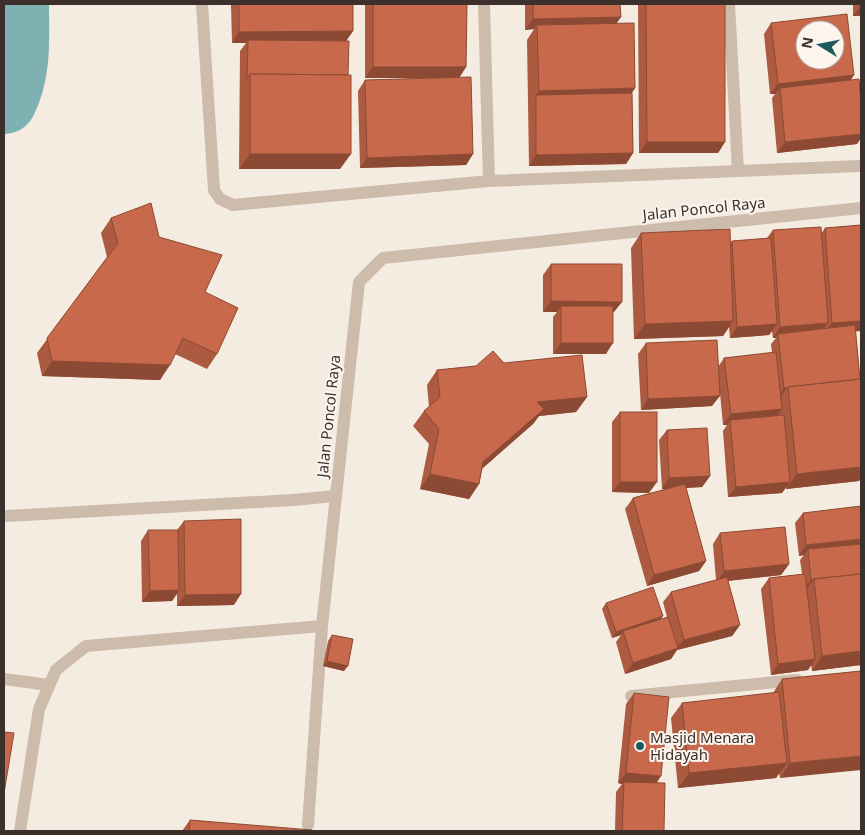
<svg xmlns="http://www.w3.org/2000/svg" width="865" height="835" font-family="'Noto Sans',sans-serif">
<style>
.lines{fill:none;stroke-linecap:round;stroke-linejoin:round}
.river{stroke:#7fb0b2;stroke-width:66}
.minor{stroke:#cdbbac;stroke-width:12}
.wall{fill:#ac5a40}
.shaded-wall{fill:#8c4a34}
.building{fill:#c8694b;stroke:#8c4a34;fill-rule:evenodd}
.poi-dot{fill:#1f5a5e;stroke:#fbf5ee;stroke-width:2}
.labels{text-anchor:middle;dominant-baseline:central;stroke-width:4;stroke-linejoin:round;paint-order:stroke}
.street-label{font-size:15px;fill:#3b302b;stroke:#fbf5ee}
.poi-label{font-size:15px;fill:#3b302b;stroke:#fbf5ee;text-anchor:start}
</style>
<rect width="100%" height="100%" fill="#f4ebe1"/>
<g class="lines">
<path class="river" d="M 4,101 C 19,71 16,37 16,4"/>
<g class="minor">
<path d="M 202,4 L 214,190 L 220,199 L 233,205 L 489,181 L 861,166"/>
<path d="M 484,4 L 489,181"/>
<path d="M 729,4 L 738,171"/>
<path d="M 7,516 L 293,500 L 335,496"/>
<path d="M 4,679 L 49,685"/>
<path d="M 631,696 L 797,680"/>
<path d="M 308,825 L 322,626"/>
<path d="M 20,831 L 39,709 L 56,670 L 86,646 L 322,626 L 359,282 L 383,258 L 861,208"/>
</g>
</g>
<g class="wall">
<path d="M 231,4 L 353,4 L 353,31 L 346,41 L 340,169 L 239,169 L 240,51 L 246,43 L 232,43 Z"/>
<path d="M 365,4 L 467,4 L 466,67 L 459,78 L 473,154 L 466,165 L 360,168 L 358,91 L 365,80 L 452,78 L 365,78 Z"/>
<path d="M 525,4 L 620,4 L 621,17 L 616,24 L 635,88 L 632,93 L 633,153 L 626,164 L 529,166 L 527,40 L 534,29 L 525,30 Z"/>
<path d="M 638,4 L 725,4 L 725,142 L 718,153 L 639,153 Z"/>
<rect x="853" y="4" width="8" height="12"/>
<path d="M 771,23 L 854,75 L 850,80 L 860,88 L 861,86 L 861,138 L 857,144 L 777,153 L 772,98 L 775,94 L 770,94 L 764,34 Z"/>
<path d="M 111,218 L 159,237 L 205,292 L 217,354 L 207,369 L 175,354 L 160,380 L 42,376 L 37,353 L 107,257 L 101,233 Z"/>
<path d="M 861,225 L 861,331 L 855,331 L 859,481 L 786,489 L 786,487 L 782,493 L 728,497 L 723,431 L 727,425 L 723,425 L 720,393 L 712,406 L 641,410 L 638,354 L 646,343 L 718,367 L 724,358 L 772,353 L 771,344 L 776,338 L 773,338 L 772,331 L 769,335 L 730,338 L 729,327 L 723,336 L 634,339 L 631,248 L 641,233 L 730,243 L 732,241 L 767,238 L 773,230 L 821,234 L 825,228 Z"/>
<path d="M 551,264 L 614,312 L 613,312 L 606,354 L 553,354 L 553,317 L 557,312 L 543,312 L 543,275 Z"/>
<path d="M 504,363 L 587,397 L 576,412 L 539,416 L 533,424 L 482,469 L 479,484 L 469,499 L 420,489 L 429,444 L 413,426 L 424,411 L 429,407 L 427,385 L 437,370 Z"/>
<path d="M 620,412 L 649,493 L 612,492 L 612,422 Z"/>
<path d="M 667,430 L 710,476 L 702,487 L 686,488 L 706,561 L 699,571 L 647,586 L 625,509 L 633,498 L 666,489 L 662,489 L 659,440 Z"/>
<path d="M 803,513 L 861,665 L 812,671 L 811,665 L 808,670 L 771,675 L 761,589 L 769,578 L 802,574 L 800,560 L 804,555 L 799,556 L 795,523 Z"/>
<path d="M 184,521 L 234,605 L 177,606 L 177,594 L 172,601 L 142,602 L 141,541 L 148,530 L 177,530 Z"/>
<path d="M 720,533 L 789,564 L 781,575 L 728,581 L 740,625 L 732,636 L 677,650 L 671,659 L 625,674 L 616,642 L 621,635 L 612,638 L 602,609 L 606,603 L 660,620 L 667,617 L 663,602 L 671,592 L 716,580 L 713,544 Z"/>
<path d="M 332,635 L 344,671 L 323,666 L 328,641 Z"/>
<path d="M 861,671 L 780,778 L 779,773 L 776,778 L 678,788 L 671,718 L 682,703 L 773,693 L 782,679 Z"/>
<path d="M 634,693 L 657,782 L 664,831 L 615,831 L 616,792 L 622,784 L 618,783 L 626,704 Z"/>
<path d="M 190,820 L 312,831 L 182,831 Z"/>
</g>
<g class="shaded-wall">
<path d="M 861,5 L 861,16 L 853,16 Z"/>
<path d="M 621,17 L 613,28 L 537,25 L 534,29 L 525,30 L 533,19 Z"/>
<path d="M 353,31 L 346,41 L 248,40 L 246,43 L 232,43 L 239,32 Z"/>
<path d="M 373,67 L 466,67 L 459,78 L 365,78 Z"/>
<path d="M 854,75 L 847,86 L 780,88 L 775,94 L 770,94 L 778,84 Z"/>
<path d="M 635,88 L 624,103 L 536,95 L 539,91 Z"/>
<path d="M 861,134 L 861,138 L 857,144 L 777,153 L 785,142 Z"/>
<path d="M 647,142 L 725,142 L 718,153 L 639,153 Z"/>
<path d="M 633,153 L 626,164 L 529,166 L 536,155 Z"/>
<path d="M 250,154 L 351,154 L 340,169 L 239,169 Z"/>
<path d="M 473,154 L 466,165 L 360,168 L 367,158 Z"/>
<path d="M 551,301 L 622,302 L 614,312 L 561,312 L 561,306 L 557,312 L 543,312 Z"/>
<path d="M 733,321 L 723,336 L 634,339 L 645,324 Z"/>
<path d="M 861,321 L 861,331 L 824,334 L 832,323 Z"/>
<path d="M 828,323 L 820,334 L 778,334 L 776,338 L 773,338 L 780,327 Z"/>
<path d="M 777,324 L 769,335 L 730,338 L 737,327 Z"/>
<path d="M 561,343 L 613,343 L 606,354 L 553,354 Z"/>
<path d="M 52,361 L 170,365 L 160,380 L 42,376 Z"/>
<path d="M 784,388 L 787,388 L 779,399 L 777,399 Z"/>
<path d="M 720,396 L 712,406 L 641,410 L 648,399 Z"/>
<path d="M 587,397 L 576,412 L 539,416 L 533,424 L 472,477 L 483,462 L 537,402 Z"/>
<path d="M 782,409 L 775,419 L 730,420 L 727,425 L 723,425 L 731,414 Z"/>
<path d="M 861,467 L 861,479 L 859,481 L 786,489 L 797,474 Z"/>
<path d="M 430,474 L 479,484 L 469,499 L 420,489 Z"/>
<path d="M 710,476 L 702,487 L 662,489 L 669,478 Z"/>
<path d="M 620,482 L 657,482 L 649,493 L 612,492 Z"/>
<path d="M 790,482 L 782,493 L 728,497 L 736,487 Z"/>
<path d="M 861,539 L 861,549 L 808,549 L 804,555 L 799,556 L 806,545 Z"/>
<path d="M 706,561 L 699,571 L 647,586 L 654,575 Z"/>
<path d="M 789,564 L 781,575 L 717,582 L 724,571 Z"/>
<path d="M 814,579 L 806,590 L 804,590 L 811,580 Z"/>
<path d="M 179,590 L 172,601 L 142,602 L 150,591 Z"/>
<path d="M 241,594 L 234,605 L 177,606 L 185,595 Z"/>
<path d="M 663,616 L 659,622 L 623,631 L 621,635 L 612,638 L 616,632 Z"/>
<path d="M 740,625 L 732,636 L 677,650 L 671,659 L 625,674 L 633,663 L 677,648 L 684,640 Z"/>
<path d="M 861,651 L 861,665 L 812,671 L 822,656 Z"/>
<path d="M 815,659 L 808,670 L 771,675 L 778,664 Z"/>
<path d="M 327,661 L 348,666 L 344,671 L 323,666 Z"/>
<path d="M 861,756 L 861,770 L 780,778 L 790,763 Z"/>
<path d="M 787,763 L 776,778 L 678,788 L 689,773 Z"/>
<path d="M 626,773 L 661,776 L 654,787 L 624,782 L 622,784 L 618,783 Z"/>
</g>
<g class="building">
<path d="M 239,4 L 353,4 L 353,31 L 239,32 Z"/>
<path d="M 373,4 L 467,4 L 466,67 L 373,67 Z"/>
<path d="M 533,4 L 620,4 L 621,17 L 533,19 Z"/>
<path d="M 646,4 L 725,4 L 725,142 L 647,142 Z"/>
<path d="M 847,14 L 854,75 L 778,84 L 771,23 ZM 805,30 L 835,30 L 835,60 L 805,60 Z"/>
<path d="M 634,23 L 635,88 L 539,91 L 537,25 Z"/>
<path d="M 248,40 L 349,41 L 348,75 L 250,74 L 247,79 Z"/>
<path d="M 250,74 L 351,75 L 351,154 L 250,154 Z"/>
<path d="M 471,77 L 473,154 L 367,158 L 365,80 Z"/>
<path d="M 859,79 L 861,102 L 861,134 L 785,142 L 780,88 Z"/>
<path d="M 632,93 L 633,153 L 536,155 L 536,95 Z"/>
<path d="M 151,203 L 159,237 L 222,255 L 205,292 L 238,308 L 217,354 L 183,338 L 170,365 L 52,361 L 47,338 L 118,243 L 111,218 Z"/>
<path d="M 861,225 L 861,321 L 832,323 L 825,228 Z"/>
<path d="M 821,227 L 828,323 L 780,327 L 773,230 Z"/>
<path d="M 730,229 L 733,321 L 645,324 L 641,233 Z"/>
<path d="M 771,238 L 777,324 L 737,327 L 732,241 Z"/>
<path d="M 551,264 L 622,264 L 622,302 L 551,301 Z"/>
<rect x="561" y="306" width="52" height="37"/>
<path d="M 855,325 L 860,379 L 788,387 L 787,388 L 784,388 L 778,334 Z"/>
<path d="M 717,340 L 720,396 L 648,399 L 646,343 Z"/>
<path d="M 493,351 L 504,363 L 582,355 L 587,397 L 537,402 L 544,409 L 483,462 L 479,484 L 430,474 L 439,429 L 424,411 L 440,397 L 437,370 L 476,366 Z"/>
<path d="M 776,352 L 782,409 L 731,414 L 724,358 Z"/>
<path d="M 861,379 L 861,467 L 797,474 L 788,387 Z"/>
<rect x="620" y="412" width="37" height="70"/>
<path d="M 784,415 L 790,482 L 736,487 L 730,420 Z"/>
<path d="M 707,428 L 710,476 L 669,478 L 667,430 Z"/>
<path d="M 685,484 L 706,561 L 654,575 L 633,498 Z"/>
<path d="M 861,506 L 861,539 L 806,545 L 803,513 Z"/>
<path d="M 241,519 L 241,594 L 185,595 L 184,521 Z"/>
<path d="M 785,527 L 789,564 L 724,571 L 720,533 Z"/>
<path d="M 148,530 L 178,530 L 179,590 L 150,591 Z"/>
<path d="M 861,544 L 861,574 L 814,579 L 811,580 L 808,549 Z"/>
<path d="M 805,574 L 815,659 L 778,664 L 769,578 Z"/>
<path d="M 861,574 L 861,651 L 822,656 L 814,579 Z"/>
<path d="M 727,577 L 740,625 L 684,640 L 671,592 Z"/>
<path d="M 653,587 L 663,616 L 616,632 L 606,603 Z"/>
<path d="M 668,617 L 678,648 L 633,663 L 623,631 Z"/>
<path d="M 332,635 L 353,639 L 348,666 L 327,661 Z"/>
<path d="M 861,671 L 861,756 L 790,763 L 782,679 Z"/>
<path d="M 779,692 L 787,763 L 689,773 L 682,703 Z"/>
<path d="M 634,693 L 669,697 L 661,776 L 626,773 Z"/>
<path d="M 4,732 L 14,733 L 4,793 Z"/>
<path d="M 624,782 L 665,783 L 664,831 L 622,831 Z"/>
<path d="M 190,820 L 312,830 L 312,831 L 189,831 Z"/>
</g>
<circle class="poi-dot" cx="640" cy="746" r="5"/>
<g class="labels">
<g class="street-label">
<text transform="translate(704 208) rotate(-6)">Jalan Poncol Raya</text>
<text transform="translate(328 416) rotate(-84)">Jalan Poncol Raya</text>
</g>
<g class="poi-label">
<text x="650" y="737">Masjid Menara<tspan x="650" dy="17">Hidayah</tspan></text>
</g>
</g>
<rect width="865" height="835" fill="none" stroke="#3b302b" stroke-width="10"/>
<g transform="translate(820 45) rotate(280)"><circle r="24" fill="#fbf5ee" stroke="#aea6a0"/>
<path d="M0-4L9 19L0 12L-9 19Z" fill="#1f5a5e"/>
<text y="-8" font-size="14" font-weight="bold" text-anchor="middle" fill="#3b302b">N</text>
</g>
</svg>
